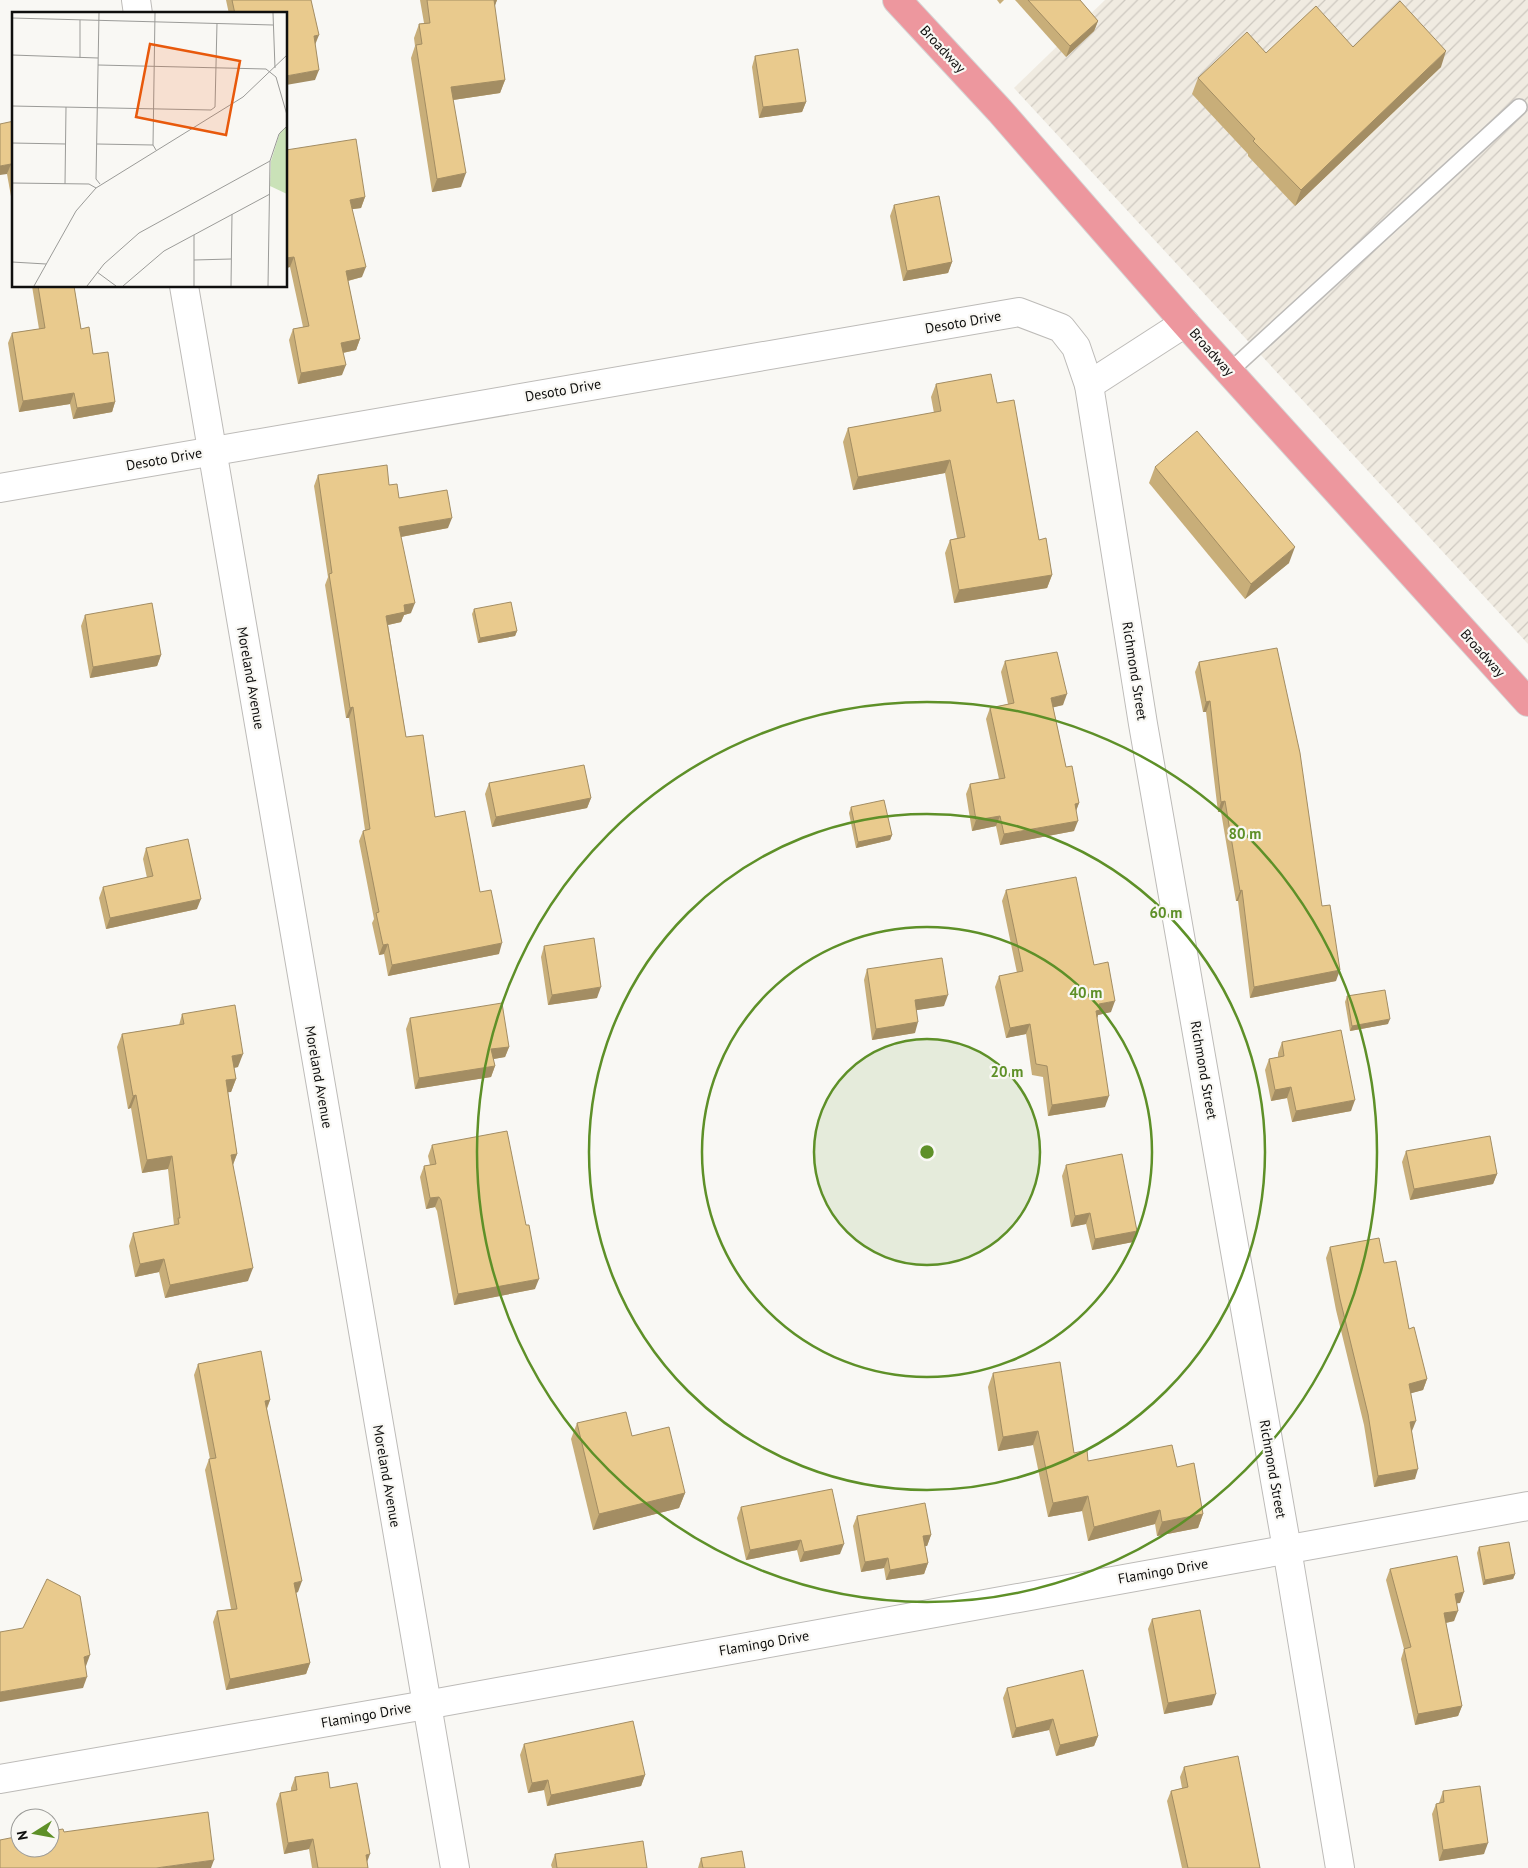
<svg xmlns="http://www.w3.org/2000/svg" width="1528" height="1868" font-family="'PT Sans',sans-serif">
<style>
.industrial{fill:url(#industrial-furrows)}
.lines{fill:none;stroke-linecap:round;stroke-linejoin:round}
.lane-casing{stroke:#bdbbb8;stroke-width:18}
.street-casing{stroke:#bdbbb8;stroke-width:30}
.primary-casing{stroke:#d4d4d4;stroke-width:30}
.lane{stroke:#fff;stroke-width:15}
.street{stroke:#fff;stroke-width:28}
.primary{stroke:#ed979e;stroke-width:28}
.wall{fill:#c8ae79}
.shaded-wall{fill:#a38d63}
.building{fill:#e9ca8d;stroke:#a38d63}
.ring{fill:none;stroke:#5e9028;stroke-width:2.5}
.labels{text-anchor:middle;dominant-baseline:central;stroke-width:4.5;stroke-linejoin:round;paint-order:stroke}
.street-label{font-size:14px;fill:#0f0f0e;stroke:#f9f8f4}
.inset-road{fill:none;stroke:#9b9b98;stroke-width:1}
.view{fill:#e8590c;fill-opacity:0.15;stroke:#e8590c;stroke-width:2.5}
.inset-edge{fill:none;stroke:#0f0f0e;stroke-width:2.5}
.centre{fill:#5e9028;stroke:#f9f8f4;stroke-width:2.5}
.ring-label{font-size:15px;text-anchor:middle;font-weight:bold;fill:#5e9028;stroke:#f9f8f4;stroke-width:4.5;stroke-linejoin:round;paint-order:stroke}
</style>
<defs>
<pattern id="industrial-furrows" width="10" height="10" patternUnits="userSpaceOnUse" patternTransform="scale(1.25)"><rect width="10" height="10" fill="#f0ebe1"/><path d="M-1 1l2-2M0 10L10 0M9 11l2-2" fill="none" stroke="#cdc8c0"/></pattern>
</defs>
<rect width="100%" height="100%" fill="#f9f8f4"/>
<path class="industrial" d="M 1105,0 L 1528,0 L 1528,644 L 1014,88 Z"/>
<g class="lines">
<g class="lane-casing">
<path id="lane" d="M 1230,371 L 1519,107"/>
</g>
<g class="street-casing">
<g id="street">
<path d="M 136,0 L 138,14"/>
<path d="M 184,286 L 455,1868"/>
<path d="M 1089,385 L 1185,323"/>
<path d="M 0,488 L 1019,312 L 1061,328 L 1076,347 L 1089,385 L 1143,724 L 1287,1549 L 1340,1868"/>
<path d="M 0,1779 L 426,1705 L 1528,1506"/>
</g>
</g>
<g class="primary-casing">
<path id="primary" d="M 897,0 L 1000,111 L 1185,323 L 1528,702"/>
</g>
<use href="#lane" class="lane"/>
<use href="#street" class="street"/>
<use href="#primary" class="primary"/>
</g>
<g class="wall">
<path d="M 226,0 L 311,0 L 315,45 L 315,80 L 286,14 L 229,14 Z"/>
<path d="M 420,0 L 497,0 L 494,7 L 505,80 L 500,93 L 453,100 L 461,187 L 432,192 L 411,58 L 415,46 L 414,38 L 419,24 L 424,23 Z"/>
<path d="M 997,0 L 1004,0 L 1000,4 Z"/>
<path d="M 1015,0 L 1080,0 L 1098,21 L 1094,31 L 1066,57 Z"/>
<path d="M 1353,47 L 1441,67 L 1295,206 L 1248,156 L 1248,154 L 1192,94 L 1198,78 L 1266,53 Z"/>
<path d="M 755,56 L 806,102 L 802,112 L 759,118 L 752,67 Z"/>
<path d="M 14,121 L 14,213 L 7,174 Z"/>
<path d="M 286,150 L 365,197 L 361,208 L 352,209 L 362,277 L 348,281 L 360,339 L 356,350 L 343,353 L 342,375 L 298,384 L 289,340 L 293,329 L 303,327 L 290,267 L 286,268 Z"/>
<path d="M 894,205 L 952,262 L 948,273 L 903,281 L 890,216 Z"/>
<path d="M 32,286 L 74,286 L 81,329 L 115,402 L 112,412 L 73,419 L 70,404 L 19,412 L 8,343 L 12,333 L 39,329 Z"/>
<path d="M 936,384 L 997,403 L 1039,540 L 1052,575 L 1047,588 L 954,603 L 945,553 L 950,540 L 957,538 L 945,473 L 853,490 L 843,442 L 848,428 L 934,413 L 931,397 Z"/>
<path d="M 1155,467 L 1289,563 L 1245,599 L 1149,483 Z"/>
<path d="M 318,475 L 399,498 L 448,528 L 401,537 L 411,613 L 404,615 L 401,622 L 388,625 L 406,737 L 435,817 L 480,892 L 499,954 L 388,976 L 384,954 L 379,955 L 372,923 L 374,919 L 359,841 L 363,831 L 365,830 L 349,718 L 346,718 L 325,585 L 328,577 L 314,486 Z"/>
<path d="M 474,609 L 517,631 L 515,636 L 478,643 L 472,614 Z"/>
<path d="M 85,615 L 161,655 L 157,666 L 90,678 L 81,626 Z"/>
<path d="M 1005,661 L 1063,705 L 1053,707 L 1066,767 L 1079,803 L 1076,810 L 1074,831 L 1000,845 L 996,826 L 972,831 L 966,794 L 970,784 L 999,779 L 986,719 L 990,708 L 1008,704 L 1001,672 Z"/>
<path d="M 1199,662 L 1322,906 L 1336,981 L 1250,998 L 1238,901 L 1236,901 L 1221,812 L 1218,812 L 1206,712 L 1203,712 L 1195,672 Z"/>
<path d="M 489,783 L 591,798 L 587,808 L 492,827 L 485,794 Z"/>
<path d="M 851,807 L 892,835 L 890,840 L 856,848 L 849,813 Z"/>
<path d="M 146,848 L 197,909 L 106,929 L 99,898 L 103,887 L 147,878 L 143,859 Z"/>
<path d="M 1006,890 L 1111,1012 L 1098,1015 L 1097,1019 L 1105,1107 L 1048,1116 L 1043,1077 L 1032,1075 L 1026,1034 L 1006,1038 L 995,987 L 999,976 L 1017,973 L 1002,901 Z"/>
<path d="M 544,946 L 597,998 L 548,1005 L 541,957 Z"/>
<path d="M 867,969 L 944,1006 L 916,1010 L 915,1033 L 872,1040 L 864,980 Z"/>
<path d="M 1347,996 L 1388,1024 L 1350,1031 L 1345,1002 Z"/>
<path d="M 182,1014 L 238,1067 L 234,1068 L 236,1079 L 231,1092 L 228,1092 L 237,1154 L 233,1165 L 248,1281 L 165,1298 L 159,1272 L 135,1277 L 129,1246 L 133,1233 L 174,1225 L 168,1169 L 142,1173 L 131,1108 L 128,1109 L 117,1047 L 122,1034 L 179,1025 Z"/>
<path d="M 410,1018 L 509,1047 L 505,1057 L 493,1059 L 495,1066 L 491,1077 L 415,1089 L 406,1029 Z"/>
<path d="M 1282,1042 L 1351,1111 L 1292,1122 L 1287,1098 L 1271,1101 L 1265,1070 L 1269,1059 L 1278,1057 L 1278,1053 Z"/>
<path d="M 432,1145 L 535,1289 L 454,1305 L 437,1211 L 435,1207 L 426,1209 L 420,1177 L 424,1166 L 430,1165 L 428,1156 Z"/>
<path d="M 1406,1151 L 1497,1174 L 1493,1184 L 1410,1200 L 1402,1162 Z"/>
<path d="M 1066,1165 L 1133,1242 L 1092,1250 L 1086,1224 L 1071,1227 L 1062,1176 Z"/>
<path d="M 1330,1247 L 1384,1263 L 1409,1329 L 1427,1379 L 1423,1390 L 1411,1393 L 1412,1432 L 1415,1479 L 1374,1487 L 1364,1425 L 1336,1310 L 1326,1258 Z"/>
<path d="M 198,1364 L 270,1400 L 267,1409 L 298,1592 L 296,1593 L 310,1663 L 306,1674 L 226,1690 L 213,1622 L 217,1611 L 231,1609 L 205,1470 L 209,1459 L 210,1459 L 194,1375 Z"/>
<path d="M 993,1373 L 1074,1453 L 1088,1461 L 1177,1467 L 1203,1514 L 1198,1528 L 1157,1536 L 1155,1524 L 1088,1541 L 1082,1511 L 1048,1517 L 1033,1445 L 998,1451 L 988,1387 Z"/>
<path d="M 577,1423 L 632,1436 L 685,1493 L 679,1508 L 593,1530 L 571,1439 Z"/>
<path d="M 741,1507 L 840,1554 L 800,1562 L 797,1550 L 746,1560 L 737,1518 Z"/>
<path d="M 857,1516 L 931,1535 L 927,1546 L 925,1546 L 928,1563 L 924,1574 L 886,1580 L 884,1568 L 861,1572 L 853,1526 Z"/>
<path d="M 1479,1547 L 1515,1574 L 1513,1579 L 1483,1585 L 1477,1553 Z"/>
<path d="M 1390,1569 L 1460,1603 L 1457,1603 L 1454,1621 L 1446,1623 L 1462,1706 L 1458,1716 L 1415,1725 L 1401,1659 L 1404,1649 L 1386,1580 Z"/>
<path d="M 1152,1619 L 1212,1705 L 1164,1714 L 1148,1629 Z"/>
<path d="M 1007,1688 L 1098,1736 L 1094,1746 L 1056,1756 L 1049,1730 L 1012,1738 L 1003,1698 Z"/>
<path d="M 524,1744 L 645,1775 L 641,1786 L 547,1806 L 544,1790 L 528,1793 L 520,1755 Z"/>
<path d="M 1184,1767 L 1260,1868 L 1182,1868 L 1167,1801 L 1171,1791 L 1182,1788 L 1180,1777 Z"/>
<path d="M 295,1777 L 330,1788 L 367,1862 L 368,1868 L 312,1868 L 309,1849 L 284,1854 L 276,1804 L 280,1793 L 291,1791 L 291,1788 Z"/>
<path d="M 1443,1791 L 1484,1854 L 1439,1861 L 1432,1814 L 1436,1804 L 1439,1803 Z"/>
<path d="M 555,1854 L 647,1868 L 552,1868 L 551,1865 Z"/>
<path d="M 701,1858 L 745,1868 L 698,1868 Z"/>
</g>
<g class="shaded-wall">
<path d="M 493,0 L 497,0 L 493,11 Z"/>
<path d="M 1098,21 L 1094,31 L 1066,57 L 1070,46 Z"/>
<path d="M 319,35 L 315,45 L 314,36 Z"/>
<path d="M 1446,51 L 1441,67 L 1295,206 L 1301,190 Z"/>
<path d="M 319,70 L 315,80 L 286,85 L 286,76 Z"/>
<path d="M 505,80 L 500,93 L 446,101 L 451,87 Z"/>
<path d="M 806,102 L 802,112 L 759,118 L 763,107 Z"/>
<path d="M 11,164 L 7,174 L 0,175 L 0,166 Z"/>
<path d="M 466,173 L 461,187 L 432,192 L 437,179 Z"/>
<path d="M 365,197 L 361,208 L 346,210 L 350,200 Z"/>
<path d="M 294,257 L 290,267 L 286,268 L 286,258 Z"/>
<path d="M 952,262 L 948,273 L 903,281 L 907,271 Z"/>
<path d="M 366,267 L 362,277 L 343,282 L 346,271 Z"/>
<path d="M 360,339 L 356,350 L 337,354 L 341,343 Z"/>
<path d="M 346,365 L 342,375 L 298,384 L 301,373 Z"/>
<path d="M 74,393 L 70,404 L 19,412 L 23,401 Z"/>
<path d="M 115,402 L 112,412 L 73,419 L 77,408 Z"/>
<path d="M 950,460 L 945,473 L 853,490 L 858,477 Z"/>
<path d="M 452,518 L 448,528 L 395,538 L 399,527 Z"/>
<path d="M 1295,547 L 1289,563 L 1245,599 L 1251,584 Z"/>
<path d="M 1052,575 L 1047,588 L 954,603 L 959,590 Z"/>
<path d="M 415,603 L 411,613 L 404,615 L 401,622 L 383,626 L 386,616 L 404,605 Z"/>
<path d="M 517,631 L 515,636 L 478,643 L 480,638 Z"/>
<path d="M 161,655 L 157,666 L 90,678 L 93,667 Z"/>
<path d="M 1067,694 L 1063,705 L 1047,709 L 1051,698 Z"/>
<path d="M 1210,701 L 1206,712 L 1203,712 L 1206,702 Z"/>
<path d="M 353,707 L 349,718 L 346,718 L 350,708 Z"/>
<path d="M 591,798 L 587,808 L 492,827 L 496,817 Z"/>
<path d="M 1225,801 L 1221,812 L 1218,812 L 1221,802 Z"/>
<path d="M 1079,803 L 1075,814 L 1075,804 Z"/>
<path d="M 1000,816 L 996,826 L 972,831 L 976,820 Z"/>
<path d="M 1078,821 L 1074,831 L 1000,845 L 1004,834 Z"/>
<path d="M 892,835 L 890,840 L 856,848 L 858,842 Z"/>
<path d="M 1242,890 L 1238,901 L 1236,901 L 1240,891 Z"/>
<path d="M 201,899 L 197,909 L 106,929 L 110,918 Z"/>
<path d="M 502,943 L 499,954 L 388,976 L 392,965 Z"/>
<path d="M 388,944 L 384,954 L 379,955 L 383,945 Z"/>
<path d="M 1340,970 L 1336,981 L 1250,998 L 1254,987 Z"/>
<path d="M 601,987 L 597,998 L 548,1005 L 552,995 Z"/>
<path d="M 948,995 L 944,1006 L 911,1011 L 915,1000 Z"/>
<path d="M 1115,1001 L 1111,1012 L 1098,1015 L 1096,1021 L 1092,1022 L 1099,1004 Z"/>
<path d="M 1390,1019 L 1388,1024 L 1350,1031 L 1352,1026 Z"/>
<path d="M 918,1022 L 915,1033 L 872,1040 L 876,1029 Z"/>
<path d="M 1030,1024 L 1026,1034 L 1006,1038 L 1010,1028 Z"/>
<path d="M 509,1047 L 505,1057 L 488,1060 L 491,1049 Z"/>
<path d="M 243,1054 L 238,1067 L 227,1069 L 232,1056 Z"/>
<path d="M 495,1066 L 491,1077 L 415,1089 L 419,1078 Z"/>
<path d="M 236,1079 L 231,1092 L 221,1093 L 226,1080 Z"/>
<path d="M 1291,1087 L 1287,1098 L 1271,1101 L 1275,1090 Z"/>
<path d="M 136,1095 L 131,1108 L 128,1109 L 133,1096 Z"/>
<path d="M 1109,1096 L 1105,1107 L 1048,1116 L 1052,1105 Z"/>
<path d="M 1355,1100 L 1351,1111 L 1292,1122 L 1296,1111 Z"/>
<path d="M 237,1154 L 232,1167 L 231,1155 Z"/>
<path d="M 172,1156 L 168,1169 L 142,1173 L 147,1160 Z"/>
<path d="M 1497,1174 L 1493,1184 L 1410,1200 L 1414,1189 Z"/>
<path d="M 439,1197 L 435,1207 L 426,1209 L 430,1198 Z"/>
<path d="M 1090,1213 L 1086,1224 L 1071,1227 L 1075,1216 Z"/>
<path d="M 1137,1231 L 1133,1242 L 1092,1250 L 1095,1239 Z"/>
<path d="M 164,1259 L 159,1272 L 135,1277 L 140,1264 Z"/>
<path d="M 253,1268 L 248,1281 L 165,1298 L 170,1285 Z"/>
<path d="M 539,1279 L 535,1289 L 454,1305 L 458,1294 Z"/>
<path d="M 1427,1379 L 1423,1390 L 1405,1395 L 1409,1384 Z"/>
<path d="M 270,1400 L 266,1410 L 265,1401 Z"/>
<path d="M 1416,1421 L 1412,1431 L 1406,1433 L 1410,1422 Z"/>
<path d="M 1038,1431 L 1033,1445 L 998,1451 L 1003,1437 Z"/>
<path d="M 1418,1469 L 1415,1479 L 1374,1487 L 1378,1476 Z"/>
<path d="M 685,1493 L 679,1508 L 593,1530 L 599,1514 Z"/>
<path d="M 1088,1496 L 1082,1511 L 1048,1517 L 1053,1503 Z"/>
<path d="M 1160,1510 L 1155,1524 L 1088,1541 L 1094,1527 Z"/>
<path d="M 1203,1514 L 1198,1528 L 1157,1536 L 1162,1522 Z"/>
<path d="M 931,1535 L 927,1546 L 919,1547 L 923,1536 Z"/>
<path d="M 801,1540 L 797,1550 L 746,1560 L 750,1550 Z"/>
<path d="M 844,1544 L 840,1554 L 800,1562 L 804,1552 Z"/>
<path d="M 888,1558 L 884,1568 L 861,1572 L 865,1562 Z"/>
<path d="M 928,1563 L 924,1574 L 886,1580 L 890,1570 Z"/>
<path d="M 1515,1574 L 1513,1579 L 1483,1585 L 1485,1580 Z"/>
<path d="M 302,1581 L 298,1592 L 290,1594 L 294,1583 Z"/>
<path d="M 1464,1592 L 1460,1603 L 1451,1604 L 1455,1594 Z"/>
<path d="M 1458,1611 L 1454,1621 L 1440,1624 L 1444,1613 Z"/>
<path d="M 90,1655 L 86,1666 L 80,1667 L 84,1657 Z"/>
<path d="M 310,1663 L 306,1674 L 226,1690 L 230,1679 Z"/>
<path d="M 87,1677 L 83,1688 L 0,1702 L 0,1692 Z"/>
<path d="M 1216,1694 L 1212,1705 L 1164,1714 L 1168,1703 Z"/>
<path d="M 1462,1706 L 1458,1716 L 1415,1725 L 1418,1714 Z"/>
<path d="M 1053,1719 L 1049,1730 L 1012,1738 L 1016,1728 Z"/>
<path d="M 1098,1736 L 1094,1746 L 1056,1756 L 1060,1745 Z"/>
<path d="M 645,1775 L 641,1786 L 547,1806 L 551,1795 Z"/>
<path d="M 548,1780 L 544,1790 L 528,1793 L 532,1783 Z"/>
<path d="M 313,1839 L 309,1849 L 284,1854 L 288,1843 Z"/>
<path d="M 1488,1843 L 1484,1854 L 1439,1861 L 1443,1850 Z"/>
<path d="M 370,1854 L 366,1865 L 366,1855 Z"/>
<path d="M 214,1860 L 211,1868 L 156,1868 Z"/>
</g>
<g class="building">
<path d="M 232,0 L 311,0 L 319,35 L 314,36 L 319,70 L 286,76 L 286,14 L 235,14 Z"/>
<path d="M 427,0 L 494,0 L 505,80 L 451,87 L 466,173 L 437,179 L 416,45 L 422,44 L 419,24 L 430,23 Z"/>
<path d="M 1028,0 L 1080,0 L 1098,21 L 1070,46 Z"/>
<path d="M 1400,1 L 1446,51 L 1301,190 L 1253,141 L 1255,139 L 1198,78 L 1247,32 L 1266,53 L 1316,6 L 1353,47 Z"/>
<path d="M 798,49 L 806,102 L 763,107 L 755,56 Z"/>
<path d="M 14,121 L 14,180 L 11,164 L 0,166 L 0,124 Z"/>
<path d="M 356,139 L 365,197 L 350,200 L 366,267 L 346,271 L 360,339 L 341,343 L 346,365 L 301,373 L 293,329 L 309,326 L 294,257 L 286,258 L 286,150 Z"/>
<path d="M 939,196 L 952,262 L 907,271 L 894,205 Z"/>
<path d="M 38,286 L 74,286 L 81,329 L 89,327 L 93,354 L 108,352 L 115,402 L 77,408 L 74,393 L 23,401 L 12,333 L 45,328 Z"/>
<path d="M 991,374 L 997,403 L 1014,400 L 1039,540 L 1046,538 L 1052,575 L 959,590 L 950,540 L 965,537 L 950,460 L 858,477 L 848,428 L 941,411 L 936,384 Z"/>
<path d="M 1197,431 L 1295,547 L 1251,584 L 1155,467 Z"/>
<path d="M 387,465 L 389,485 L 397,484 L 399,498 L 447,490 L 452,518 L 399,527 L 415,603 L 404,605 L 405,612 L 386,616 L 406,737 L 423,735 L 435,817 L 465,811 L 480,892 L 491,890 L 502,943 L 392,965 L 388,944 L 383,945 L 376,913 L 379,912 L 363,831 L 370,829 L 353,707 L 350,708 L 329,574 L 332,573 L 318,475 Z"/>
<path d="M 511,602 L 517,631 L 480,638 L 474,609 Z"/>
<path d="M 152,603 L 161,655 L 93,667 L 85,615 Z"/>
<path d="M 1277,648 L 1300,753 L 1322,906 L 1330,905 L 1340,970 L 1254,987 L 1242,890 L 1240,891 L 1225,801 L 1221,802 L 1210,701 L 1206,702 L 1199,662 Z"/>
<path d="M 1057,652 L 1067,694 L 1051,698 L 1066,767 L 1072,766 L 1079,803 L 1075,804 L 1078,821 L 1004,834 L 1000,816 L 976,820 L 970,784 L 1005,778 L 990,708 L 1014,703 L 1005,661 Z"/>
<path d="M 584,765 L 591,798 L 496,817 L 489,783 Z"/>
<path d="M 884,800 L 892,835 L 858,842 L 851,807 Z"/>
<path d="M 188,839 L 201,899 L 110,918 L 103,887 L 153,876 L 146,848 Z"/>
<path d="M 1076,877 L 1094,965 L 1108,962 L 1115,1001 L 1099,1004 L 1100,1010 L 1096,1011 L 1109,1096 L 1052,1105 L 1047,1066 L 1036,1064 L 1030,1024 L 1010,1028 L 999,976 L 1023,971 L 1006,890 Z"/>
<path d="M 594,938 L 601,987 L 552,995 L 544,946 Z"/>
<path d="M 942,958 L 948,995 L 915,1000 L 918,1022 L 876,1029 L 867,969 Z"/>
<path d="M 1385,990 L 1390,1019 L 1352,1026 L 1347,996 Z"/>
<path d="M 502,1003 L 509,1047 L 491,1049 L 495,1066 L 419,1078 L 410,1018 Z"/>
<path d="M 235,1005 L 243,1054 L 232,1056 L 236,1079 L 226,1080 L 237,1154 L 231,1155 L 253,1268 L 170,1285 L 164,1259 L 140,1264 L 133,1233 L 179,1224 L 178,1218 L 180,1218 L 172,1156 L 147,1160 L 136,1095 L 133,1096 L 122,1034 L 184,1024 L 182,1014 Z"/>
<path d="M 1341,1030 L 1355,1100 L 1296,1111 L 1291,1087 L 1275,1090 L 1269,1059 L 1284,1056 L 1282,1042 Z"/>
<path d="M 507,1131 L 526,1225 L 529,1225 L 539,1279 L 458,1294 L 441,1200 L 439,1197 L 430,1198 L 424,1166 L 436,1164 L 432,1145 Z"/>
<path d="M 1490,1136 L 1497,1174 L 1414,1189 L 1406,1151 Z"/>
<path d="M 1122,1154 L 1137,1231 L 1095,1239 L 1090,1213 L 1075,1216 L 1066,1165 Z"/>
<path d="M 1379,1238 L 1384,1263 L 1396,1261 L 1409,1329 L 1414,1327 L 1427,1379 L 1409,1384 L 1416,1421 L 1410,1422 L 1418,1469 L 1378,1476 L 1368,1414 L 1340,1299 L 1330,1247 Z"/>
<path d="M 261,1351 L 270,1400 L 265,1401 L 302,1581 L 294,1583 L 310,1663 L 230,1679 L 217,1611 L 237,1609 L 209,1459 L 216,1458 L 198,1364 Z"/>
<path d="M 1060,1362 L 1074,1453 L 1087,1450 L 1088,1461 L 1172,1445 L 1177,1467 L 1194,1463 L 1203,1514 L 1162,1522 L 1160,1510 L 1094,1527 L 1088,1496 L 1053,1503 L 1038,1431 L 1003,1437 L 993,1373 Z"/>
<path d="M 626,1412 L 632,1436 L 669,1427 L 685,1493 L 599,1514 L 577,1423 Z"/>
<path d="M 832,1489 L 844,1544 L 804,1552 L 801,1540 L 750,1550 L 741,1507 Z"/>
<path d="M 925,1503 L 931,1535 L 923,1536 L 928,1563 L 890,1570 L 888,1558 L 865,1562 L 857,1516 Z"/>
<path d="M 1509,1542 L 1515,1574 L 1485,1580 L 1479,1547 Z"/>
<path d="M 1457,1556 L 1464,1592 L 1455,1594 L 1458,1611 L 1444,1613 L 1462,1706 L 1418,1714 L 1404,1649 L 1411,1647 L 1390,1569 Z"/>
<path d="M 47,1579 L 80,1596 L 90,1655 L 84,1657 L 87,1677 L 0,1692 L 0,1632 L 23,1628 Z"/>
<path d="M 1200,1610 L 1216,1694 L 1168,1703 L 1152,1619 Z"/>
<path d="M 1083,1670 L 1098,1736 L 1060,1745 L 1053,1719 L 1016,1728 L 1007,1688 Z"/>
<path d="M 633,1721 L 645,1775 L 551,1795 L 548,1780 L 532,1783 L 524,1744 Z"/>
<path d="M 1238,1756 L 1260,1868 L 1188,1868 L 1171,1791 L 1188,1787 L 1184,1767 Z"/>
<path d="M 328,1772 L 330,1788 L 357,1783 L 370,1854 L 366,1855 L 368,1868 L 318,1868 L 313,1839 L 288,1843 L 280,1793 L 297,1790 L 295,1777 Z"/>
<path d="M 1480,1786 L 1488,1843 L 1443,1850 L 1436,1804 L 1444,1802 L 1443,1791 Z"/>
<path d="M 208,1812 L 214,1860 L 156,1868 L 0,1868 L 0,1840 L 20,1836 L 20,1848 L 50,1848 L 50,1831 L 63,1829 L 64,1832 Z"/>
<path d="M 643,1841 L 647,1868 L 557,1868 L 555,1854 Z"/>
<path d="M 742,1851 L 745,1868 L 703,1868 L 701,1858 Z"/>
</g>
<circle cx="927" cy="1152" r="113" fill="#5e9028" fill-opacity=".12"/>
<g class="ring">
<circle cx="927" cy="1152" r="113"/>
<circle cx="927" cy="1152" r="225"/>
<circle cx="927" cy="1152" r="338"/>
<circle cx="927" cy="1152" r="450"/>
</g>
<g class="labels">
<g class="street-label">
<text transform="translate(943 49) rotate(47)">Broadway</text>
<text transform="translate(963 322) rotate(-10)">Desoto Drive</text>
<text transform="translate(1212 352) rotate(48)">Broadway</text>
<text transform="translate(563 390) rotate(-10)">Desoto Drive</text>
<text transform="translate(164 459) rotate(-10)">Desoto Drive</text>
<text transform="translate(1483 653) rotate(48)">Broadway</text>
<text transform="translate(1135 671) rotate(81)">Richmond Street</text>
<text transform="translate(251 678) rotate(80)">Moreland Avenue</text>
<text transform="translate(1204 1070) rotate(80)">Richmond Street</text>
<text transform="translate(319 1077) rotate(80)">Moreland Avenue</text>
<text transform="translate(1273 1469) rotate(80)">Richmond Street</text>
<text transform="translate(387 1476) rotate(80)">Moreland Avenue</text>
<text transform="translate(1163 1571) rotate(-10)">Flamingo Drive</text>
<text transform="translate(764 1643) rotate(-10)">Flamingo Drive</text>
<text transform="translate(366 1715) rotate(-10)">Flamingo Drive</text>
</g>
</g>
<g transform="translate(12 12)">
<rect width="275" height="275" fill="#f9f8f4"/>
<path d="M 275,114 L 275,182 L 258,174 L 259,149 L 268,120 Z" fill="#cae2b8"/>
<path class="inset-road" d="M 87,1 L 84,167 L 88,172M 143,1 L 141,133 L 144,138M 261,1 L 263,56M 0,6 L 261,13M 0,43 L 86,46M 68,46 L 68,8M 86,53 L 254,57 L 264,65 L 275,103M 0,94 L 199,98M 199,98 L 203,95 L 205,11M 0,131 L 54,132M 85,132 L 141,133M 0,171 L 77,172 L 84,176M 53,172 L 54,95M 182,248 L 219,247M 0,250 L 34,252M 85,260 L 104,274M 22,274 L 64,199 L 84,176 L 231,85 L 275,43M 75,274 L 92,252 L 127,221 L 258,149M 111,274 L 152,239 L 258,182M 182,274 L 182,223M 219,274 L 220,202M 256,274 L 258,149 L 267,122 L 275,114"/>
<path class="view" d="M 138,32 L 228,49 L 214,123 L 124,105 Z"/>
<rect width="275" height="275" class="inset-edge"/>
</g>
<circle cx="927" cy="1152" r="8" class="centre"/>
<g class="ring-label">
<text x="1245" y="839">80 m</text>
<text x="1166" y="918">60 m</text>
<text x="1086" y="998">40 m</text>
<text x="1007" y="1077">20 m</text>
</g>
<g transform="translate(35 1833) rotate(259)"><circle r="24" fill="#f9f8f4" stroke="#9b9b98"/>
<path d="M0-4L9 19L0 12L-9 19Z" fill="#5e9028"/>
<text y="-8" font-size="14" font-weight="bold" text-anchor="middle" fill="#0f0f0e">N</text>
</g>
</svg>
